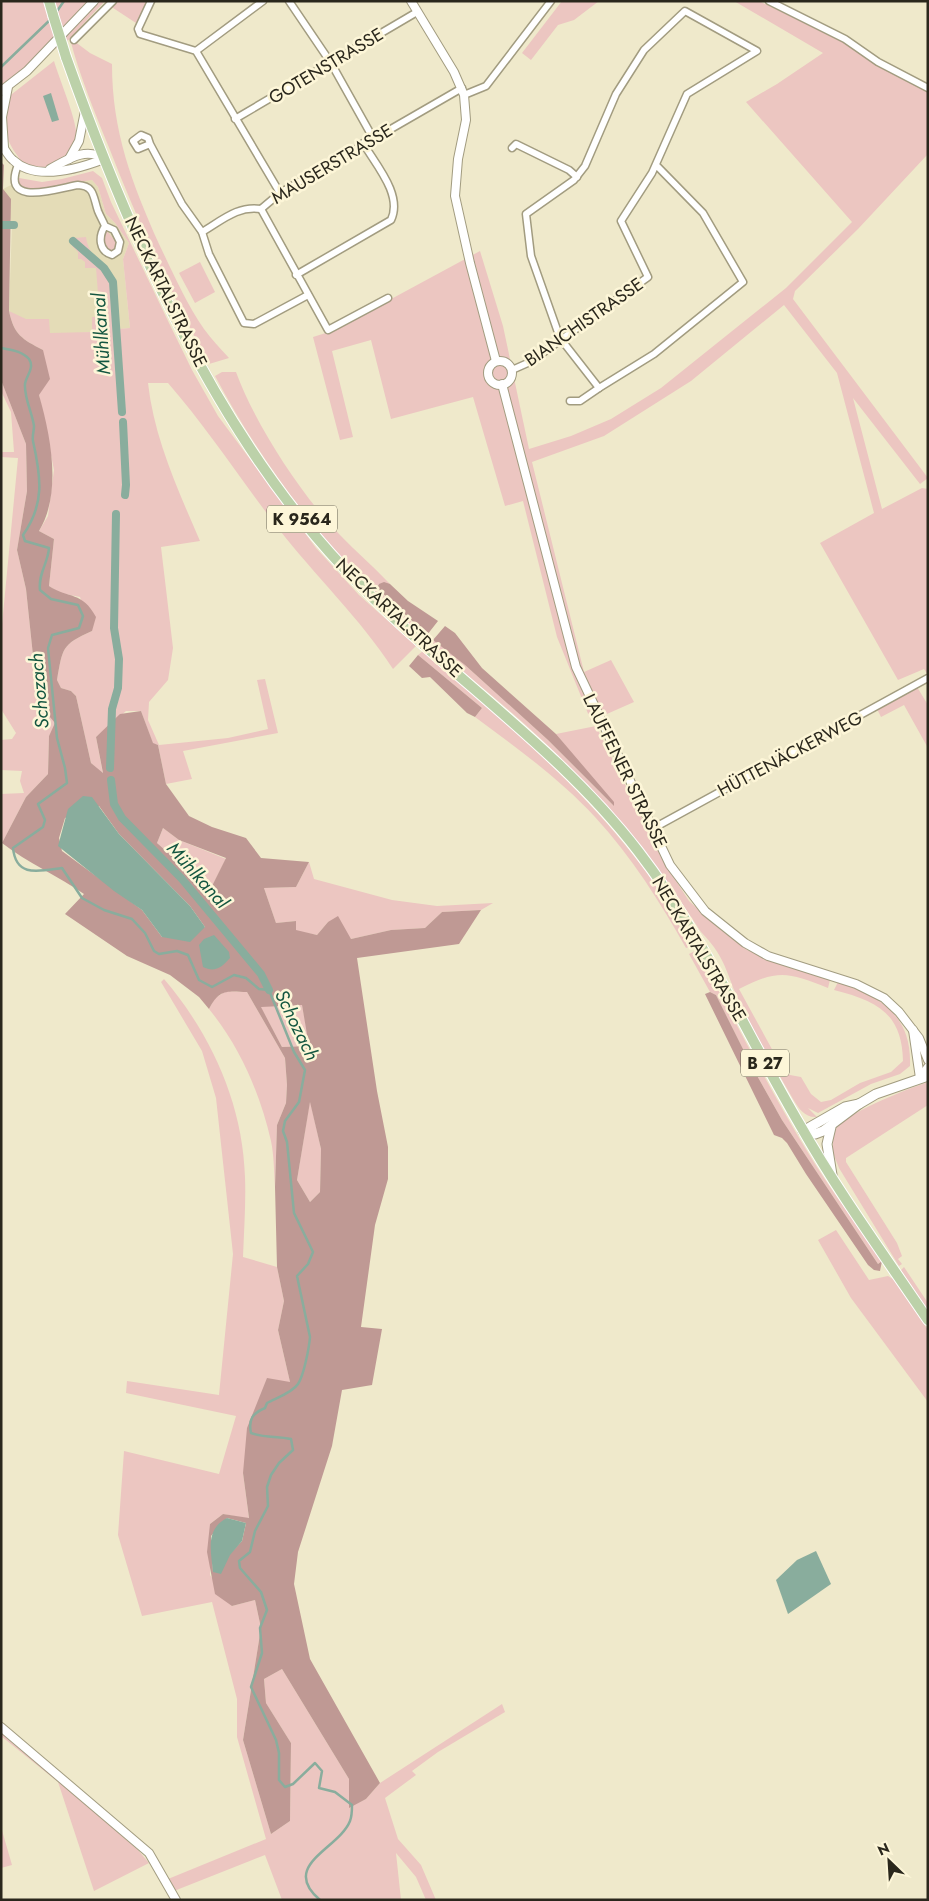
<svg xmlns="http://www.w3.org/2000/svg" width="929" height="1901" font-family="Jost,sans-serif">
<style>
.built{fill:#e4dcb7}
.green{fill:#ecc6c1}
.forest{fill:#bf9994;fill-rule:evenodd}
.water{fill:#89ad9d}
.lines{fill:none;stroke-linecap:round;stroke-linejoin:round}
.stream{stroke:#89ad9d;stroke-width:2.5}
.canal{stroke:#89ad9d;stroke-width:8}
.minor-casing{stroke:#a29c80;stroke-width:9}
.tertiary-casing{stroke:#a29c80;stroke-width:10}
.secondary-casing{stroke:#a29c80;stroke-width:11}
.primary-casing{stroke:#fff;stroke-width:12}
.minor{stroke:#fff;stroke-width:6}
.tertiary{stroke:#fff;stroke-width:8}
.secondary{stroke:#fff;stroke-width:9}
.primary{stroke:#bcd1a9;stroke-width:10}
.primary-bridge-casing{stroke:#fff;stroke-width:12;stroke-linecap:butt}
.primary-bridge{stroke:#bcd1a9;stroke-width:10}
.labels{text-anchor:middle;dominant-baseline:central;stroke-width:5;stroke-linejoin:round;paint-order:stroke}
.shield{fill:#fdf6d8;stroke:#696554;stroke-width:1}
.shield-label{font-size:16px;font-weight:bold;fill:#2a271c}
.street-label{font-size:18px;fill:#2a271c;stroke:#fdf6d8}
.water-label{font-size:19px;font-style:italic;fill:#135640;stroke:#fdf6d8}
</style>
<rect width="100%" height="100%" fill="#efe9cb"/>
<path class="built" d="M 92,180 L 98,187 L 106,214 L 115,223 L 129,243 L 123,259 L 130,328 L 21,339 L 9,311 L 12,225 L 3,189 L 17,182 L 19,186 Z"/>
<g class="green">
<path d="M 1,1 L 148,1 L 136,23 L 104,2 L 70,38 L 90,53 L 112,64 C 112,132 132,183 159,244 C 173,273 186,303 204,329 C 211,339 220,348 229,358 L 209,364 C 171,293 139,225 110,150 C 95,113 80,77 70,39 C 46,52 23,79 1,98 Z"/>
<path d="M 562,1 L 599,1 L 574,20 L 558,25 L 531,60 L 522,53 Z"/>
<path d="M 734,1 L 759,1 L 843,41 L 928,90 L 928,154 L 858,229 L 795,291 L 793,299 L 928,478 L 920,484 L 853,398 L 882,509 L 922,488 L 928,489 L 928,675 L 924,669 L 898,680 L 820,543 L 874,513 L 837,373 L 784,305 L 691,381 L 604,436 L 532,462 L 584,672 L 611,660 L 634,702 L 591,721 L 557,637 L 523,501 L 505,506 L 473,397 L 391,419 L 371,340 L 332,351 L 353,437 L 340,440 L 313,337 L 332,331 L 480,251 L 503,326 L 529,449 L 571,436 L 611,419 L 661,388 L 786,288 L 852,222 L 746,102 L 777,84 L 823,53 Z"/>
<path d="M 54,61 C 59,78 75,116 76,131 C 77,148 60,168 42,167 C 36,167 29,164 23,163 C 3,138 4,130 7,98 Z"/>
<path d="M 93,171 L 102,178 L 111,202 L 169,323 L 192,370 L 218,416 L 316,548 L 359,595 L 416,646 L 393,669 C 360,618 315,576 278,528 C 241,480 208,429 168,383 L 148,383 C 154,438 178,490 200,541 L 161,547 L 173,648 L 168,680 L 149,702 L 148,720 L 159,745 L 228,738 L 268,729 L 257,680 L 265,679 L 278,733 L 183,751 L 192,779 L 166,784 L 158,745 L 153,744 L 141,711 L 126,711 L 96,737 L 103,774 L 91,763 L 76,696 L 71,691 L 61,688 L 57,680 C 63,648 61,645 92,631 L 80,597 L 60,593 L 49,586 L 54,539 L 39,531 L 48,516 L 54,470 L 39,395 L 43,350 C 22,339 14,335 9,311 L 26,319 L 49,319 L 50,333 L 92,332 L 92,317 L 101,317 L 101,307 L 99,306 L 96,268 L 85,268 L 85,262 L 81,259 L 78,259 L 78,252 L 72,246 L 74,238 L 86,237 C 89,258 102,259 111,275 C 119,289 117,313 118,329 L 130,328 L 123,259 L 129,243 L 115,223 L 106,214 L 98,187 L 92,180 L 29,190 L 19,186 L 17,182 L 19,178 L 42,182 L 62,179 Z"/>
<path d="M 106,230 L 117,243 L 113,251 L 108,250 C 104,243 102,238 106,230 Z"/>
<path d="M 200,262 L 215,292 L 195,303 L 179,273 Z"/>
<path d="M 222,372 L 236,372 C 255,424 301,495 340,535 C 355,551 371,564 386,580 L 390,584 L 379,584 L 377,588 L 403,615 L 465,665 L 548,740 L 614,806 L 556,734 L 596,726 L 662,859 L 689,901 L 721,930 L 747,950 L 830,980 L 828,988 C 788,972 778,969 739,989 L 779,1062 L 790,1075 L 801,1077 L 811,1094 L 821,1102 L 831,1100 L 860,1083 L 891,1072 L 903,1061 C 902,1013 877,1001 834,990 L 838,982 C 881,996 912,1016 910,1066 L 900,1074 L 871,1084 L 818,1113 L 808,1108 L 817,1117 C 805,1118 799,1109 793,1099 C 776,1069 758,1040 743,1009 C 727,980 729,960 701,932 C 656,861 604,798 543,741 C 491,692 432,649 381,599 C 314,533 259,458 215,376 Z"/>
<path d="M 1,380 L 26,444 L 27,491 L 17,550 L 26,589 L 38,703 L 56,723 L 49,736 L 48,774 L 26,797 L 2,843 L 1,794 L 24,793 L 20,781 L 22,771 L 1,770 L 1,740 L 12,739 L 16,733 L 1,709 L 1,635 L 18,458 L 1,457 L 1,452 L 14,452 L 11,412 L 1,391 Z"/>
<path d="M 423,651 C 529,743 623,820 694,945 L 686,948 C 660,902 632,857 595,817 C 560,779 517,748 475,717 L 482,708 L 418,655 Z"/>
<path d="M 917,687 L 928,705 L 928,748 L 904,705 L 881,717 L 877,709 Z"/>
<path d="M 163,828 L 179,840 L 226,859 L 210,890 L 157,843 Z"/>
<path d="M 309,862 L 314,879 L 392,900 L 437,906 L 493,903 L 481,910 L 442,912 L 425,928 L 391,930 L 351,939 L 328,922 L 317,935 L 296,931 L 296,921 L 276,923 L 264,888 L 296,887 Z"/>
<path d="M 697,950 C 733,1017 767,1085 807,1151 C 830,1189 857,1225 882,1261 L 878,1264 L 782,1120 L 751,1065 L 716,995 L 710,992 L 689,954 Z"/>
<path d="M 164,979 C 211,1034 243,1104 245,1177 C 246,1203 244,1230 243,1257 L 277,1267 L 284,1301 L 278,1330 L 290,1382 L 243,1473 L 249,1519 L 223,1514 L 210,1524 L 210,1575 L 232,1606 L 255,1600 L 261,1628 L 243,1740 L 271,1834 L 290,1821 L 291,1743 L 266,1703 L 264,1679 L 282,1669 L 349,1779 L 349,1807 L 366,1799 L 380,1783 L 502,1704 L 505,1712 L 438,1752 L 412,1771 L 416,1775 L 385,1798 L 398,1839 L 421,1865 L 436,1900 L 426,1900 L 416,1877 L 396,1853 L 401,1900 L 282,1900 L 265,1855 L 174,1891 L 168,1879 L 266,1839 L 237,1737 L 237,1699 L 212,1602 L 142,1616 L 118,1535 L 124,1451 L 219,1474 L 236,1416 L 126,1393 L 127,1381 L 219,1395 L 233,1254 L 216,1098 L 202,1051 L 161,982 Z"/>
<path d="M 226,991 L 247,992 L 285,1058 L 287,1085 L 286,1103 L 277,1125 L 275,1187 C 274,1172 274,1155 271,1141 C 260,1093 240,1047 209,1009 L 214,999 Z"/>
<path d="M 302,1005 L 310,1046 L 282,1047 L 260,1006 Z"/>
<path d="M 928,1082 L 928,1105 L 846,1158 L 846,1162 L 897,1243 L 902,1256 L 898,1259 L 902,1264 L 899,1266 L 839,1168 L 833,1153 L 833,1143 L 830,1143 C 833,1137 834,1130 839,1125 C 856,1109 905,1090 928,1082 Z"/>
<path d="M 310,1100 L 321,1149 L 320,1192 L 310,1202 L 297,1180 Z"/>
<path d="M 836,1230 L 869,1280 L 888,1276 L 893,1279 L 928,1330 L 928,1402 L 851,1298 L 818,1240 Z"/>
<path d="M 904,1267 L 928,1303 L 928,1311 L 903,1273 L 901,1270 Z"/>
<path d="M 1,1730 L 138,1850 L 149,1863 L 94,1891 L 58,1782 L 1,1736 Z"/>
<path d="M 1,1827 L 12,1865 L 1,1868 Z"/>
</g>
<g class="forest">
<path d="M 1,162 L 4,165 L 3,189 L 11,199 L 9,311 C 14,335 22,339 43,350 L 50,379 L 39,395 C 51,437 62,493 39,531 L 54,539 L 49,586 C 69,599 82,591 96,617 L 92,631 C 61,645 63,648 57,680 L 61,688 L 71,691 L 76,696 L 91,763 L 103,773 L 96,737 L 120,714 L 141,711 L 153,743 L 158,745 L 166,784 L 189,816 L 212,827 L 246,838 L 261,858 L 309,862 L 296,887 L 264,888 L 276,923 L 296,921 L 296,930 L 317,935 L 328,922 L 338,916 L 351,939 L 391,930 L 425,928 L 442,912 L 481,910 L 459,944 L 357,958 L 377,1091 L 388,1147 L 388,1179 L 375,1225 L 361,1327 L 382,1329 L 372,1385 L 342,1390 L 332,1446 L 298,1552 L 294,1584 L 310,1659 L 380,1783 L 366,1799 L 349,1808 L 349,1779 L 282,1669 L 264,1679 L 266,1703 L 291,1743 L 290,1821 L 271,1834 L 243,1740 L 261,1628 L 255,1600 L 232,1606 L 215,1594 L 207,1552 L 210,1524 L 223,1514 L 249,1518 L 243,1473 L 247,1428 L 267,1378 L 290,1382 L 278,1330 L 284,1301 L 277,1267 L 275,1187 L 277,1125 L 286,1103 L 287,1085 L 285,1058 L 247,992 C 227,991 219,989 209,1009 L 199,997 L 170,975 L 127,956 L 65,914 L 84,894 C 58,876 28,863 2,843 L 26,797 L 48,774 L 49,736 L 55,723 L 38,703 L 26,589 L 17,550 L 27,491 L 26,444 L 1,380 ZM 99,806 L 119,834 L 190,906 L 205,927 L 162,937 L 142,910 L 62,851 L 59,838 L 65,818 ZM 163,828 L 179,840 L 226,858 L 210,890 L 157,843 ZM 302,1005 L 309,1046 L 282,1047 L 261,1007 ZM 310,1102 L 321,1149 L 320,1192 L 310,1202 L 297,1180 ZM 227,1518 L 246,1523 L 242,1541 L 213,1572 L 211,1536 Z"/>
<path d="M 384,582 L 390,584 L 408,601 L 438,621 L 427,635 L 377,588 L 379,584 Z"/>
<path d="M 445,626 L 455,633 L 482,668 L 556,734 L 614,802 L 614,806 L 548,740 L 465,665 L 433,640 Z"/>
<path d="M 418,655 L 482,708 L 475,717 L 467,713 L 430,677 L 422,678 L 409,666 Z"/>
<path d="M 710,992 L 716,995 L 751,1065 L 782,1120 L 878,1264 L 882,1261 L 880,1271 L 874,1270 L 868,1265 L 806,1174 L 787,1143 L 782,1138 L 774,1135 L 705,994 Z"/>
</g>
<g class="water">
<path d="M 51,93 L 59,120 L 52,122 L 43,96 Z"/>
<path d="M 83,796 L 92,797 L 119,834 L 190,906 L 205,927 L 190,942 L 162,937 L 142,910 L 114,891 L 58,846 L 68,809 Z"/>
<path d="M 214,935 L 229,952 L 230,958 C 222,967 215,973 203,967 L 199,945 L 204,939 Z"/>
<path d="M 227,1518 L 246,1523 L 242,1541 L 230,1555 L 221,1574 L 213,1572 C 211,1551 205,1529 227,1518 Z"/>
<path d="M 816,1551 L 831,1584 L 788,1614 L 776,1580 L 797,1560 Z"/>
</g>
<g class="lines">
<g class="stream">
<path d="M 55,14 L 64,1"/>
<path d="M 1,67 L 52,18"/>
<path d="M 1,348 C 11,350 22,351 29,359 C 35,368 26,376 25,384 C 24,398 32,412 34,426 C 34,431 32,436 33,441 C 41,477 45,504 23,535 L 25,541 L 49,548 C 48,563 38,574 40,590 L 51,599 L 78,605 L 83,616 L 79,628 L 52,635 L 48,648 L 57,738 L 65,768 L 67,783 L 38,804 L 45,820 L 43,827 L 13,848 C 16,878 39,871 62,868 L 82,898 L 104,910 L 132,919 L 145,933 L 154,951 L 159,954 L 177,951 L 188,955 L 199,980 L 212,987 L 234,975 L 246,978 L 259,989 L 269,990 L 294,1052 L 305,1070 L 299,1102 L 285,1121 L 283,1131 L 287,1142 L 294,1213 L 313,1252 L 308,1264 L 297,1276 L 310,1337 C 309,1348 304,1375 298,1384 C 292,1393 276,1398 267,1403 L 265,1408 C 253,1413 248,1419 251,1433 C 265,1438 277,1436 291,1439 L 293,1450 L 279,1463 L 271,1475 L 267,1487 L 268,1506 L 255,1531 L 250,1552 L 239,1561 L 240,1568 L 261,1592 L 267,1610 L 260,1628 L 262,1653 L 251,1687 L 276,1740 L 279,1753 L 279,1780 L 285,1787 L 293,1784 L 315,1763 L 322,1771 L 319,1788 L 335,1792 L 352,1805 C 352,1810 352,1816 350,1821 C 339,1849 279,1865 320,1900"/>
</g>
<g class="canal">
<path d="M 1,225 L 14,225"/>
<path d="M 73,241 L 104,268 L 113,282 L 122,412"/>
<path d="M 123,422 L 126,485 L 125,495"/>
<path d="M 110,768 L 112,709 L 118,688 L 119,659 L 114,628 L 116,514"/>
<path d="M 111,780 L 114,804 L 122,818 L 182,879 L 261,974 L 269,990"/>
</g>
<g class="minor-casing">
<g id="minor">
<path d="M 151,1 L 138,29 L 140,34 L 196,51 L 280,193"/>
<path d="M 289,1 L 331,63 L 373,138"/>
<path d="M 769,1 L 845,39 L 878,62 L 928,88"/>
<path d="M 74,40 L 113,1"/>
<path d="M 196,51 L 263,1"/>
<path d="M 464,95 L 486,86 L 551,1"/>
<path d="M 235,119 L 417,12"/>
<path d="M 150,144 L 148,138 L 141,135 L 133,141 L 138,149 L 150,144 L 182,204 L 202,232 L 209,254 L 244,323 L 254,324 L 308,295"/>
<path d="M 512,148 L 516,144 L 569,170 L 577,177"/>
<path d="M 18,165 C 0,209 59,188 78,185 C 95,186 93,197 98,211 C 100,216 103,221 105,226 L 114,230 L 120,242 L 118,251 L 112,255 C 99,251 98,237 105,226"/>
<path d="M 261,209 L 328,330 L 388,298"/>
<path d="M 202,232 C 221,221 238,205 261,209 L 280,193 L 462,88"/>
<path d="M 296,275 L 391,220 C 403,195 376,165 363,143"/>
<path d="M 512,370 L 530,362 L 648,277 L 621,221 L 652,173 L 687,94 L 757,51 L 685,11 L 644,50 L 616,94 L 585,166 L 574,180 L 526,214 L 531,256 L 560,338 L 599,388 L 654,354 L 743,282 L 703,213 L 656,165"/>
<path d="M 570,401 L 580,401 L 599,388"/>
<path d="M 652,829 L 928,678"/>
</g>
</g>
<g class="tertiary-casing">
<g id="tertiary">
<path d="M 411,1 L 454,72 L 464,95 L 466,120 L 458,159 L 455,196 L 470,263 L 496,361"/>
<path d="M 1,91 L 27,71 L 94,1"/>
<path d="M 1,144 C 5,149 8,156 13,160 C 36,182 78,169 104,159"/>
<path d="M 4,147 L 2,117 L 8,87"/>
<path d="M 69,159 L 79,141 L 85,111"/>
<path d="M 50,169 C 67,160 86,146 104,159"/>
<circle cx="500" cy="373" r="12"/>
<path d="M 502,384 L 576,667 L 670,865 L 705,911 L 745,943 L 768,956 L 856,984 L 884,998 L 899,1012 L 919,1038 L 928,1060"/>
<path d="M 913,1030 L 920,1078"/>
<path d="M 920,1078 L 928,1067"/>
<path d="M 1,1727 L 149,1853 L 176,1900"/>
</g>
</g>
<g class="secondary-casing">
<g id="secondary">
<path d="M 831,1127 L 827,1144 L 832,1175"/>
<path d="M 803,1131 L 815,1134 L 823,1131 L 859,1104 L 876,1094 L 928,1076"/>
<path d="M 803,1131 L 845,1107 L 859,1104"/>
</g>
</g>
<g class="primary-casing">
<g id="primary">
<path d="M 49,1 L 53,15"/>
<path d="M 66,57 C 128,232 213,428 342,566 C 435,667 553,741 638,851 C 703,935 746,1033 800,1125 C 838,1192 884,1255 928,1320"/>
</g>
</g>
<use href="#minor" class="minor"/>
<use href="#tertiary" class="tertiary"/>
<use href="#secondary" class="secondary"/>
<use href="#primary" class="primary"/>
<g class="primary-bridge-casing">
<path id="primary-bridge" d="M 53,15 L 66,57"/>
</g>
<use href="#primary-bridge" class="primary-bridge"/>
</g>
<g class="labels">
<g class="shield">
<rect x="267" y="505.5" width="70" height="27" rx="4"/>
<rect x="741" y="1049.5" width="48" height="27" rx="4"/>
</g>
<g class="shield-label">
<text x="302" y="519">K 9564</text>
<text x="765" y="1063">B 27</text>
</g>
<g class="street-label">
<text transform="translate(326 66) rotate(-31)">GOTENSTRASSE</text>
<text transform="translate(332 164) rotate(-31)">MAUSERSTRASSE</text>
<text transform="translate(166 292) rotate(64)">NECKARTALSTRASSE</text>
<text transform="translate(584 322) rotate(-35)">BIANCHISTRASSE</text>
<text transform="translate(399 618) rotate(43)">NECKARTALSTRASSE</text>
<text transform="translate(790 754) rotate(-28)">HÜTTENÄCKERWEG</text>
<text transform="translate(625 771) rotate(64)">LAUFFENER STRASSE</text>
<text transform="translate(699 949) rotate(59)">NECKARTALSTRASSE</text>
</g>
<g class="water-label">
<text transform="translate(101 334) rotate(-94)">Mühlkanal</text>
<text transform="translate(39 691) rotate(-95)">Schozach</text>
<text transform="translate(198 875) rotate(48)">Mühlkanal</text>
<text transform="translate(297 1025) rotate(64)">Schozach</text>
</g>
</g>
<rect width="929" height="1901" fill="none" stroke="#2a271c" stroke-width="5"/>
<g transform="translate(889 1861) rotate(335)" stroke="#fdf6d8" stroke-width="4" paint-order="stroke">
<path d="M0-4L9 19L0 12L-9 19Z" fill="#2a271c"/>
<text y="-8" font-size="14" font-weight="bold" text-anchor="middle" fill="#2a271c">N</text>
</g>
</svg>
